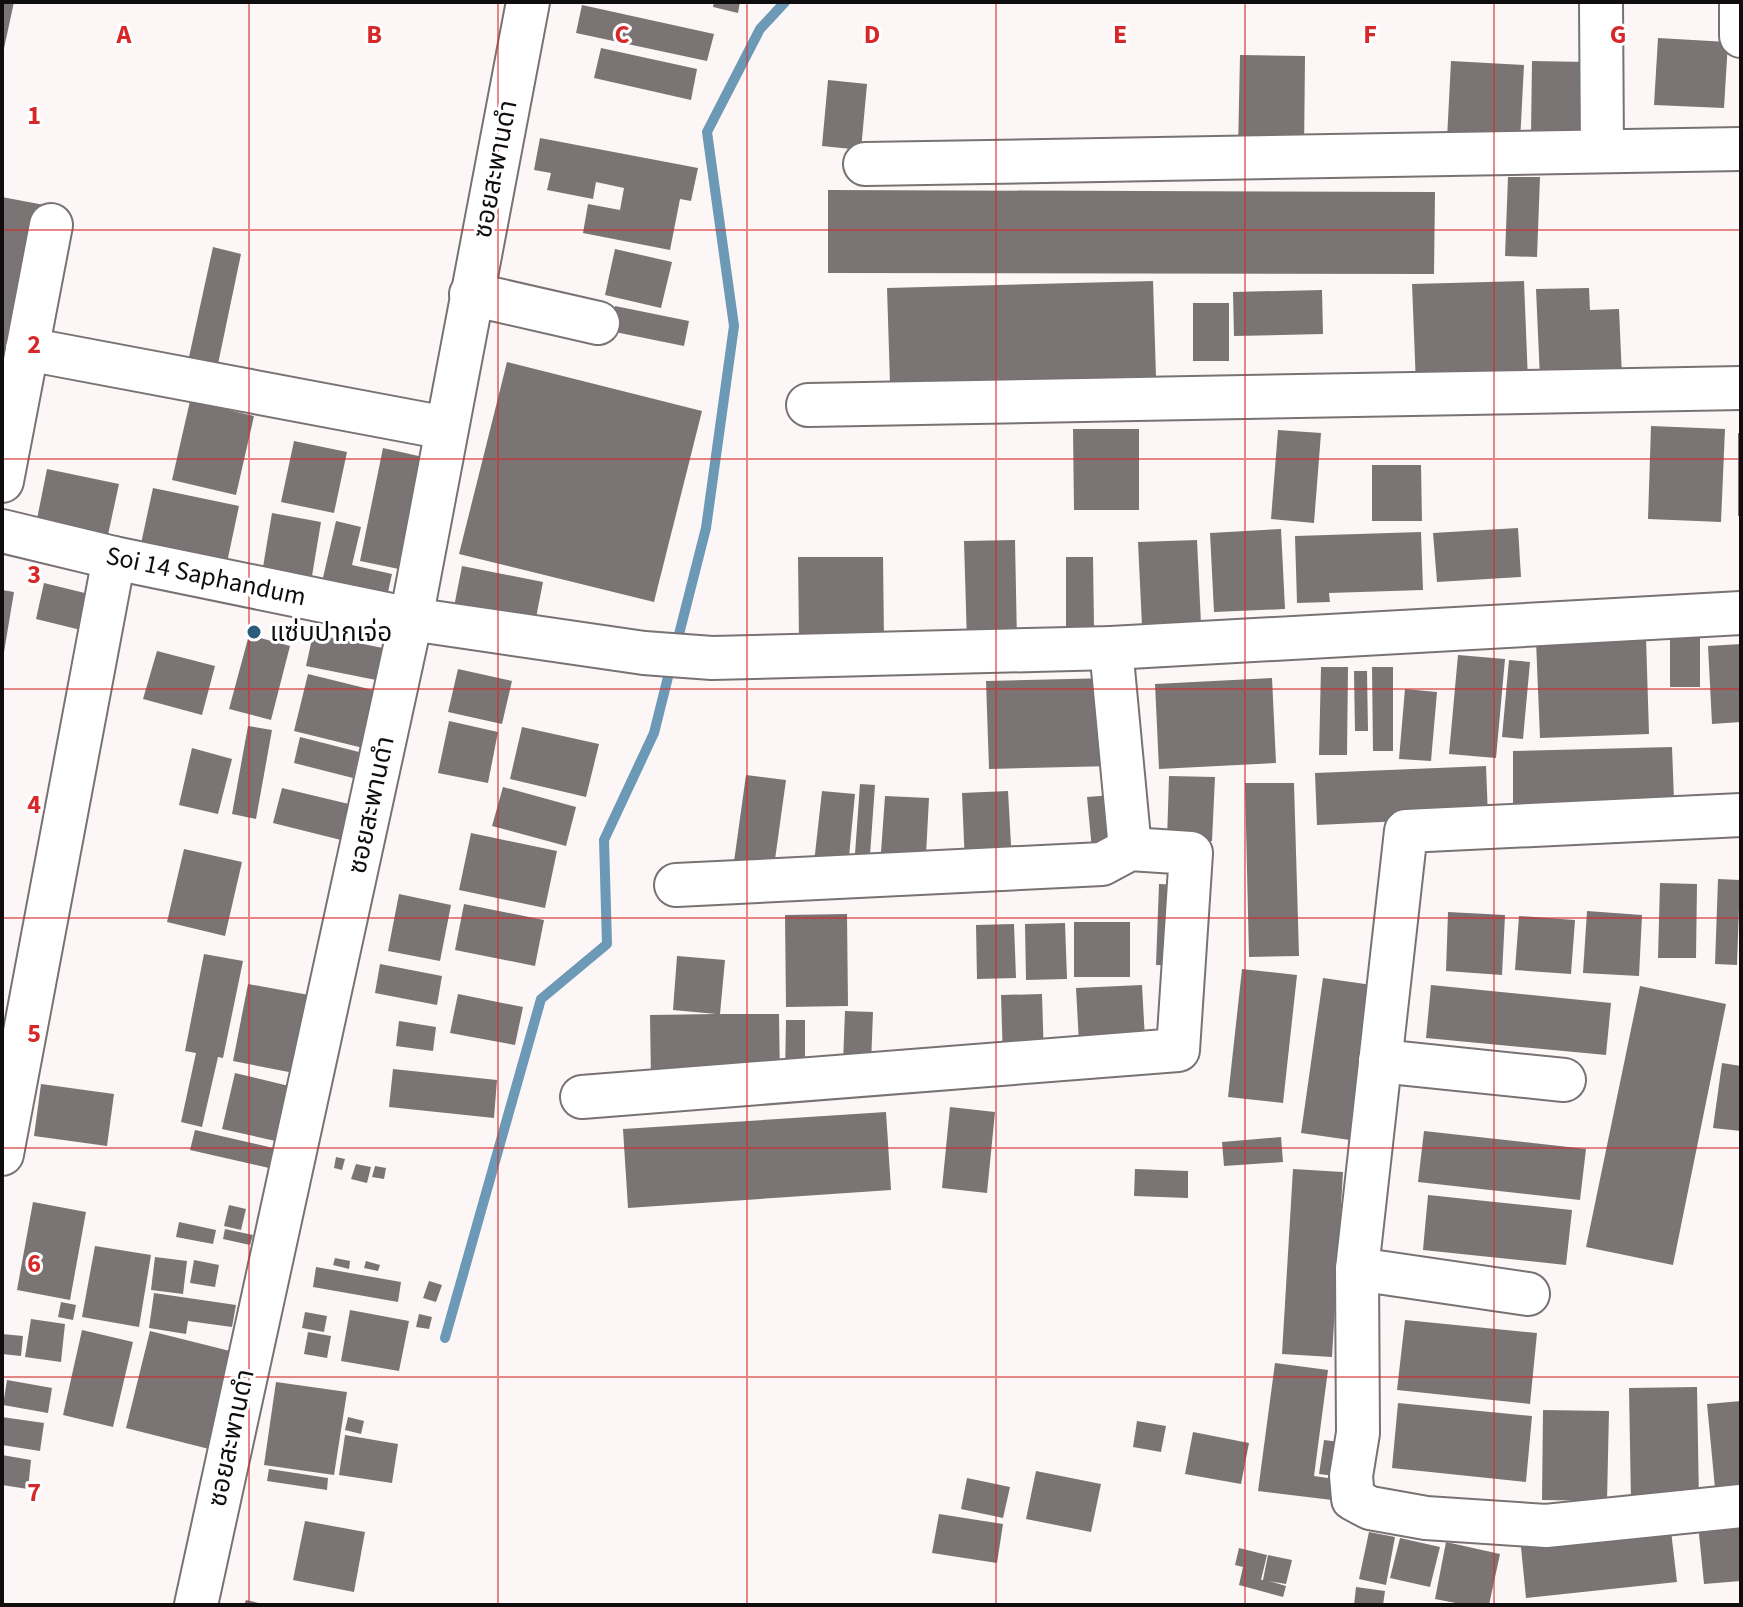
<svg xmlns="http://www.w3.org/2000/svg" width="1743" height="1607" font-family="'Source Sans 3','Noto Sans Thai',sans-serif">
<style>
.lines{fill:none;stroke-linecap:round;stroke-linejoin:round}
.stream{stroke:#6c99b6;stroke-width:10}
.building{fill:#7b7475}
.minor-casing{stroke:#787273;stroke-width:46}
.minor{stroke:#fff;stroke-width:42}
.grid{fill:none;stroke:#d62828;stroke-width:2;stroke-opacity:0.55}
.poi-dot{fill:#2b5c7a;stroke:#fff;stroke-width:3}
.labels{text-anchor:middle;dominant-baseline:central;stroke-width:6;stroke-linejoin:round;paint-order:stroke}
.street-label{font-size:26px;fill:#0f0d0d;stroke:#fff}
.poi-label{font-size:26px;fill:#0f0d0d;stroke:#fff;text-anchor:start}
.grid-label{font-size:26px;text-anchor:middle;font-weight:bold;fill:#d62828;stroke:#fff;stroke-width:6;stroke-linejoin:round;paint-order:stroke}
</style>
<rect width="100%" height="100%" fill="#fdf6f7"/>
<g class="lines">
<g class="stream">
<path d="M 676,646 L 706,528 L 734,326 L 707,132 L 760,29 L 785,2"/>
<path d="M 445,1338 L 541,999 L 607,944 L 604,840 L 654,733 L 671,665"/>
</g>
</g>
<g class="building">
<path d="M 2,2 L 14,2 L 3,53 L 2,53 Z"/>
<path d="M 714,2 L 740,2 L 738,13 L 713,7 Z"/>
<path d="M 582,5 L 714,34 L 707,61 L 576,33 Z"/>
<path d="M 1658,38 L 1728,42 L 1724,108 L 1654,105 Z"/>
<path d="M 601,48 L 697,69 L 691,100 L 594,78 Z"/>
<path d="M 1240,55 L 1305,56 L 1304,152 L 1238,151 Z"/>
<path d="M 1451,61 L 1524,65 L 1520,142 L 1447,139 Z"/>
<path d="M 1532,61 L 1587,62 L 1586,135 L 1531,134 Z"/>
<path d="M 828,80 L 867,84 L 861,150 L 822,146 Z"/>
<path d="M 540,138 L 698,168 L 691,201 L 680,199 L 670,250 L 583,233 L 588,204 L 620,210 L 624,188 L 596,182 L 593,199 L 547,190 L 551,173 L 534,170 Z"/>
<path d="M 1508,177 L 1540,177 L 1537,257 L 1505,256 Z"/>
<path d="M 828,190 L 1435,192 L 1434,274 L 828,273 Z"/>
<path d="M 2,197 L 60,208 L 2,441 Z"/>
<path d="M 213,247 L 241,254 L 218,364 L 189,357 Z"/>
<path d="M 615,249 L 672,262 L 661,308 L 605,295 Z"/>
<path d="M 1153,281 L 1156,376 L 890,383 L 887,288 Z"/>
<path d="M 1524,281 L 1528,381 L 1416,385 L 1412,284 Z"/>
<path d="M 1589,288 L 1590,310 L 1619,309 L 1622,377 L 1540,379 L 1536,289 Z"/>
<path d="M 1322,290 L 1323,334 L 1234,336 L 1233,292 Z"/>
<rect x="1193" y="303" width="36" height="58"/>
<path d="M 615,306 L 689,321 L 684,346 L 610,331 Z"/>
<path d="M 507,362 L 702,411 L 654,602 L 459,554 Z"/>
<path d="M 190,401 L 254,416 L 236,495 L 172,480 Z"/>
<path d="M 1651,426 L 1725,429 L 1721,522 L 1648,519 Z"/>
<path d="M 1073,429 L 1139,429 L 1139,510 L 1074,510 Z"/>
<path d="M 1278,430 L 1321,433 L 1314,523 L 1271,519 Z"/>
<rect x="1738" y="433" width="3" height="83"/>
<path d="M 294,441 L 347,452 L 334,513 L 281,502 Z"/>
<path d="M 383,448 L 423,457 L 399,569 L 360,561 Z"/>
<path d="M 1372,465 L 1421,465 L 1422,521 L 1372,521 Z"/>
<path d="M 47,469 L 119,484 L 106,544 L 35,529 Z"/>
<path d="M 153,488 L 239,506 L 225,572 L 139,553 Z"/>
<path d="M 272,513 L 321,522 L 310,588 L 261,579 Z"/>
<path d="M 336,521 L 361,527 L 352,565 L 392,574 L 384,610 L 319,595 Z"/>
<path d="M 1518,528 L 1521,577 L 1437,582 L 1433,533 Z"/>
<path d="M 1281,529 L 1285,609 L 1214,612 L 1210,533 Z"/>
<path d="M 1421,532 L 1423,590 L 1329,593 L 1330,602 L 1297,603 L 1295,536 Z"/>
<path d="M 1015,540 L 1017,642 L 967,643 L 964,541 Z"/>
<path d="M 1197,540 L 1201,624 L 1142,626 L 1138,542 Z"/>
<path d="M 798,557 L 883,557 L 884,639 L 799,639 Z"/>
<path d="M 1066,557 L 1093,557 L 1094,627 L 1066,627 Z"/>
<path d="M 462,566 L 543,582 L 534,628 L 453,612 Z"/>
<path d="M 44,583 L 97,596 L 89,632 L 36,619 Z"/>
<path d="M 2,590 L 14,592 L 4,652 L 2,652 Z"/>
<path d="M 313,634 L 383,648 L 376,680 L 306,666 Z"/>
<rect x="1670" y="634" width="30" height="53"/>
<path d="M 249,635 L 290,646 L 271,720 L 229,709 Z"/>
<path d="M 1646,637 L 1649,734 L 1540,738 L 1536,641 Z"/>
<path d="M 1741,644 L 1741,722 L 1712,724 L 1708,646 Z"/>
<path d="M 157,651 L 215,666 L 202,715 L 143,699 Z"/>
<path d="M 1458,655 L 1505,659 L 1496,758 L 1449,754 Z"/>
<path d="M 1509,660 L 1530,662 L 1523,739 L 1502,737 Z"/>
<path d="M 1321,667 L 1348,667 L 1347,755 L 1319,755 Z"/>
<path d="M 1372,667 L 1393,667 L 1393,751 L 1373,751 Z"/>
<path d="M 458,669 L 512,681 L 502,724 L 448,712 Z"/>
<path d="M 1354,671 L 1367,671 L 1368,731 L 1355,731 Z"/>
<path d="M 308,674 L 377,691 L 363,748 L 294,731 Z"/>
<path d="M 1111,678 L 1114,766 L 989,769 L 986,681 Z"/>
<path d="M 1272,678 L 1276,763 L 1159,769 L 1155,684 Z"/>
<path d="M 1405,689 L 1437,692 L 1431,761 L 1399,759 Z"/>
<path d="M 449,721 L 498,732 L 488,783 L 438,773 Z"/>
<path d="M 248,726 L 272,730 L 256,819 L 232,814 Z"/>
<path d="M 522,727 L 599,744 L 586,797 L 510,779 Z"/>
<path d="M 300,737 L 359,752 L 353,778 L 294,763 Z"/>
<path d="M 1672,747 L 1674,800 L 1513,804 L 1513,751 Z"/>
<path d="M 192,748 L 232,759 L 218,814 L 179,805 Z"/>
<path d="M 1486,766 L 1488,817 L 1317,825 L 1315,773 Z"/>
<path d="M 746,775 L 786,780 L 773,874 L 733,869 Z"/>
<path d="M 1169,776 L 1215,777 L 1212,841 L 1167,840 Z"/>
<path d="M 1245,783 L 1294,783 L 1299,956 L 1249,957 Z"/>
<path d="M 860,784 L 875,785 L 869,869 L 854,868 Z"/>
<path d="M 503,787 L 576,807 L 566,846 L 492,826 Z"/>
<path d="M 282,788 L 353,805 L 345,841 L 273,823 Z"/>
<path d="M 822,791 L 855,794 L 848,867 L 814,863 Z"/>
<path d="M 1008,791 L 1012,863 L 965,866 L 962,793 Z"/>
<path d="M 1125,794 L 1131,868 L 1094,871 L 1087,797 Z"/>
<path d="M 885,796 L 929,798 L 926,855 L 881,852 Z"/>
<path d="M 471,833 L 557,851 L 545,908 L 459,890 Z"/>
<path d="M 184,849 L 242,862 L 225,936 L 167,922 Z"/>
<path d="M 1718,879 L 1740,880 L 1737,965 L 1715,964 Z"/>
<path d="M 1660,883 L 1697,884 L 1696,958 L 1658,958 Z"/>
<path d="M 1159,884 L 1201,886 L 1199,966 L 1156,965 Z"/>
<path d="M 399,894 L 451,905 L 440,961 L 388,951 Z"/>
<path d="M 464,904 L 544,920 L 535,966 L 455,950 Z"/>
<path d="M 1587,911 L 1642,915 L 1639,976 L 1583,973 Z"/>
<path d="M 1448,912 L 1505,915 L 1502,975 L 1446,971 Z"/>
<path d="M 847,914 L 848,1006 L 786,1007 L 785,915 Z"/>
<path d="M 1519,916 L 1575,920 L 1571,974 L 1515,970 Z"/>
<rect x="1074" y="922" width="56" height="55"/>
<path d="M 1065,923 L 1067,979 L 1026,980 L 1025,924 Z"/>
<path d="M 1014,924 L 1016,978 L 977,979 L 976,925 Z"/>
<path d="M 204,954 L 243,961 L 223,1058 L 218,1057 L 202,1127 L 181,1122 L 196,1053 L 185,1051 Z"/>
<path d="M 677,956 L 725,960 L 720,1014 L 779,1014 L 780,1079 L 651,1080 L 650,1015 L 716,1014 L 673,1010 Z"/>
<path d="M 380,964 L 442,976 L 437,1005 L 375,993 Z"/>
<path d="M 1242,969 L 1297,975 L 1283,1103 L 1228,1097 Z"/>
<path d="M 1323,978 L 1372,985 L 1350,1140 L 1301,1133 Z"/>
<path d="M 248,984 L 309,995 L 294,1073 L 233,1061 Z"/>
<path d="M 1142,985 L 1145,1040 L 1079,1043 L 1076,988 Z"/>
<path d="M 1431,985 L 1611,1003 L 1606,1055 L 1426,1038 Z"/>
<path d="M 1640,986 L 1726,1004 L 1673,1265 L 1586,1247 Z"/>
<path d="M 458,994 L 523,1007 L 515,1045 L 450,1033 Z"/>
<path d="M 1042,994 L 1044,1059 L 1003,1060 L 1001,995 Z"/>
<path d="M 845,1011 L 873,1012 L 871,1064 L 843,1063 Z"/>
<path d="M 786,1020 L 805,1020 L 805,1075 L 785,1075 Z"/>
<path d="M 399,1021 L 436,1027 L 433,1051 L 396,1046 Z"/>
<path d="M 1722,1063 L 1741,1066 L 1741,1131 L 1713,1128 Z"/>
<path d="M 393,1069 L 497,1080 L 494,1118 L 389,1107 Z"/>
<path d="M 235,1073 L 293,1087 L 280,1142 L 222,1129 Z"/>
<path d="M 41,1084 L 114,1094 L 107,1146 L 34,1136 Z"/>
<path d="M 950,1107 L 995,1112 L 987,1193 L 942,1188 Z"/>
<path d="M 886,1112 L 891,1190 L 628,1208 L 623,1129 Z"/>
<path d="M 195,1130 L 273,1148 L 269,1168 L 190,1150 Z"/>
<path d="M 1424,1131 L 1586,1149 L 1580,1200 L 1418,1182 Z"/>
<path d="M 1281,1137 L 1283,1162 L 1224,1166 L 1222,1142 Z"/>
<path d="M 336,1157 L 345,1159 L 342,1170 L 334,1168 Z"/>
<path d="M 356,1164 L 371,1167 L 367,1183 L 351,1179 Z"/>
<path d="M 375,1166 L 386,1168 L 384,1179 L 372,1177 Z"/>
<path d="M 1135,1169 L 1188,1171 L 1188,1198 L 1134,1196 Z"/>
<path d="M 1293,1169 L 1343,1172 L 1332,1357 L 1282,1354 Z"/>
<path d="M 1428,1195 L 1572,1210 L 1566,1265 L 1423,1250 Z"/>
<path d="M 33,1202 L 86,1212 L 70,1300 L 17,1290 Z"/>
<path d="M 229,1205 L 246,1209 L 241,1230 L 224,1226 Z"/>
<path d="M 179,1222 L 216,1230 L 213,1244 L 176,1237 Z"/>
<path d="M 225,1229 L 253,1235 L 250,1245 L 223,1239 Z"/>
<path d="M 95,1246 L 151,1255 L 139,1327 L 82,1317 Z"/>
<path d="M 155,1257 L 187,1261 L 183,1294 L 151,1290 Z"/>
<path d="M 335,1258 L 350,1261 L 349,1269 L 333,1265 Z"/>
<path d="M 194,1260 L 219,1265 L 215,1287 L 190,1283 Z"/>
<path d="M 366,1261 L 380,1265 L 378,1271 L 364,1268 Z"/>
<path d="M 316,1267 L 401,1282 L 398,1302 L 313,1287 Z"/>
<path d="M 429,1281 L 442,1285 L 436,1302 L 423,1298 Z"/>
<path d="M 154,1293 L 236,1305 L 232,1327 L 188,1321 L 186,1334 L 149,1328 Z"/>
<path d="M 61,1302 L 76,1305 L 73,1320 L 58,1317 Z"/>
<path d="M 350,1310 L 409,1321 L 399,1371 L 341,1361 Z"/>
<path d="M 305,1312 L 327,1316 L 324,1332 L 302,1328 Z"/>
<path d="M 419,1314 L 432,1317 L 429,1329 L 416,1327 Z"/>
<path d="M 31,1319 L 65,1324 L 61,1362 L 25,1357 Z"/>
<path d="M 1405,1320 L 1537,1333 L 1530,1404 L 1397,1390 Z"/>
<path d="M 82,1330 L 133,1342 L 113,1427 L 63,1415 Z"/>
<path d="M 150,1331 L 238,1353 L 213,1450 L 126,1428 Z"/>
<path d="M 308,1332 L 331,1336 L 327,1358 L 304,1354 Z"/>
<path d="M 2,1334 L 23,1336 L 21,1356 L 2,1354 Z"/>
<path d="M 1275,1363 L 1328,1370 L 1314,1476 L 1335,1479 L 1332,1500 L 1258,1491 Z"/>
<path d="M 7,1380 L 52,1388 L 48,1413 L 3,1405 Z"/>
<path d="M 276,1382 L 347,1392 L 334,1475 L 264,1465 Z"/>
<path d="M 1697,1387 L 1699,1502 L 1631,1503 L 1629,1388 Z"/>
<path d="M 1741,1401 L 1741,1485 L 1715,1488 L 1707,1404 Z"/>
<path d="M 1398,1403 L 1532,1416 L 1526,1482 L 1392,1468 Z"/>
<path d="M 1543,1410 L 1609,1411 L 1607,1501 L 1542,1500 Z"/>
<path d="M 2,1417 L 44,1423 L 40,1451 L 2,1445 Z"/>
<path d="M 348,1417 L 364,1421 L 361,1434 L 345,1430 Z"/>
<path d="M 1137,1421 L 1166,1426 L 1161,1452 L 1133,1447 Z"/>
<path d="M 1193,1432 L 1249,1443 L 1241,1484 L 1185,1474 Z"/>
<path d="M 345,1435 L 398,1444 L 392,1483 L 339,1475 Z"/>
<path d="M 1324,1440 L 1340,1442 L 1335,1476 L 1319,1474 Z"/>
<path d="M 2,1455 L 31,1460 L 28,1489 L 2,1485 Z"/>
<path d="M 269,1469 L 328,1478 L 327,1490 L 267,1481 Z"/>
<path d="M 1036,1471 L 1101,1484 L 1091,1532 L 1026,1519 Z"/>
<path d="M 967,1478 L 1010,1487 L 1003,1518 L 961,1509 Z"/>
<path d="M 939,1514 L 1003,1524 L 997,1563 L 932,1553 Z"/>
<path d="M 1741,1520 L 1741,1581 L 1704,1584 L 1698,1524 Z"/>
<path d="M 305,1521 L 365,1532 L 354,1592 L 293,1580 Z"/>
<path d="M 1670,1522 L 1677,1582 L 1526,1598 L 1520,1537 Z"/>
<path d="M 1369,1532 L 1395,1537 L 1386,1585 L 1359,1579 Z"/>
<path d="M 1400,1538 L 1440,1547 L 1430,1587 L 1390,1578 Z"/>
<path d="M 1446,1542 L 1500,1554 L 1489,1605 L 1466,1605 L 1435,1599 Z"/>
<path d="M 1239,1548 L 1267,1555 L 1261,1580 L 1263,1580 L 1268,1555 L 1292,1560 L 1286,1584 L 1269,1581 L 1286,1586 L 1283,1597 L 1239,1585 L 1243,1567 L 1235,1565 Z"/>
<path d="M 1356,1587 L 1385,1591 L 1383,1605 L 1354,1605 Z"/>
<path d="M 246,1600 L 263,1604 L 263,1605 L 244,1605 Z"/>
</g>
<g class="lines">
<g class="minor-casing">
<g id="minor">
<path d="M 1601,2 L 1602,151"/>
<path d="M 1741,2 L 1741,36"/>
<path d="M 865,164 L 1741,149"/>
<path d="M 471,294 L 598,323"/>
<path d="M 27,349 L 446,428"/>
<path d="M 808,405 L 1741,388"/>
<path d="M 2,481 L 51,225"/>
<path d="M 2,531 L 114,558 L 411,619 L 644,653 L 712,658 L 1111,648 L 1741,613"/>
<path d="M 1111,648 L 1130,849"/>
<path d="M 1741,815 L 1406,831 L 1357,1269 L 1358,1433 L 1351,1476 L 1353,1499 L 1370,1508 L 1426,1518 L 1546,1526 L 1741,1506"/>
<path d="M 1380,1061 L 1564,1080"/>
<path d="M 582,1097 L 1178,1050 L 1191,853 L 1130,849 L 1102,864 L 676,885"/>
<path d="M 2,1154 L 114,558"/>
<path d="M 1357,1269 L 1528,1294"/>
<path d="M 196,1605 L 411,619 L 528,2"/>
</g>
</g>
<use href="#minor" class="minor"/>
</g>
<path class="grid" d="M 249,2 L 249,1605M 498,2 L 498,1605M 747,2 L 747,1605M 996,2 L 996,1605M 1245,2 L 1245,1605M 1494,2 L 1494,1605M 2,230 L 1741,230M 2,459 L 1741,459M 2,689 L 1741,689M 2,918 L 1741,918M 2,1148 L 1741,1148M 2,1377 L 1741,1377"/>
<circle class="poi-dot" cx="254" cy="632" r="8"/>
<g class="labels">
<g class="street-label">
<text transform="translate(495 169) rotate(-79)">ซอยสะพานดำ</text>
<text transform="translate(206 576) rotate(12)">Soi 14 Saphandum</text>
<text transform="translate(371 805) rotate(-78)">ซอยสะพานดำ</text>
<text transform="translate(231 1438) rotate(-78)">ซอยสะพานดำ</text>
</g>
<g class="poi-label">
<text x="270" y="632">แซ่บปากเจ่อ</text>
</g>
</g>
<g class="grid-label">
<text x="124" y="43">A</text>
<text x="374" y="43">B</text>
<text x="622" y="43">C</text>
<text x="872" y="43">D</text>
<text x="1120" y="43">E</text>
<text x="1370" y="43">F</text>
<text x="1618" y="43">G</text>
<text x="34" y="124">1</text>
<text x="34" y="353">2</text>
<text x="34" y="583">3</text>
<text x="34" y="813">4</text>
<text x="34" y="1042">5</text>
<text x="34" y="1272">6</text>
<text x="34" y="1501">7</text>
</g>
<rect width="1743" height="1607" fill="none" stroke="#0f0d0d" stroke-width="8"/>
</svg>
